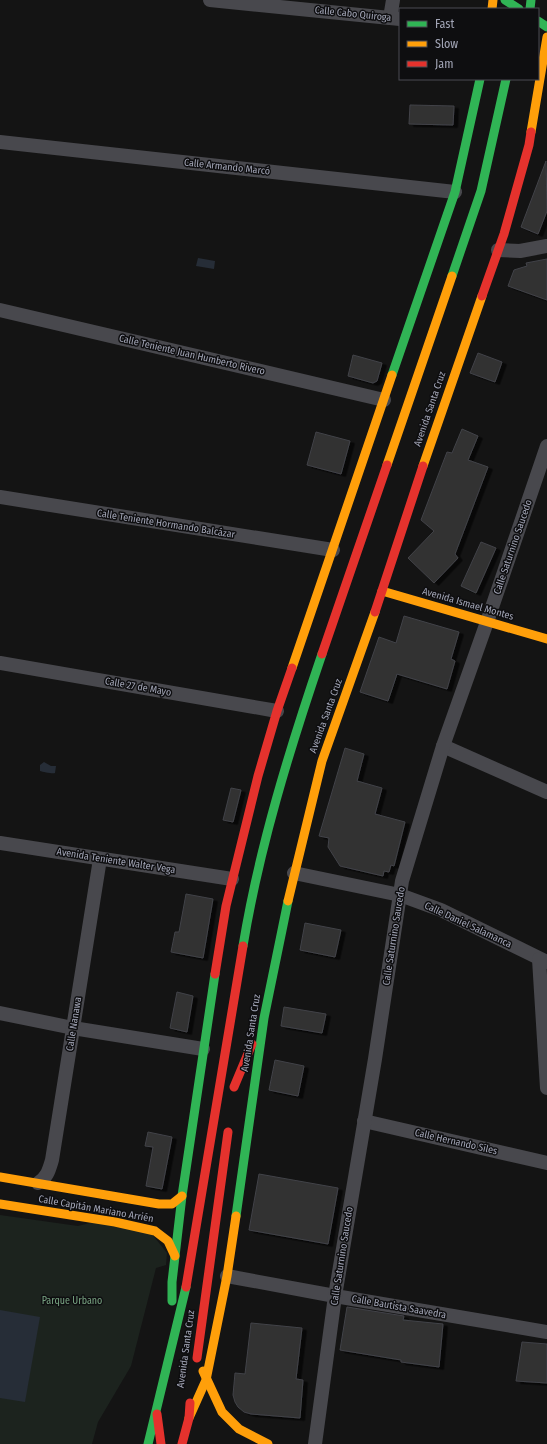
<svg xmlns="http://www.w3.org/2000/svg" width="547" height="1444" font-family="'Fira Sans Condensed',sans-serif">
<style>
.green{fill:#1c231e}
.water{fill:#262d37}
.building{fill:#303032;stroke:#424348;filter:url(#shadow)}
.lines{fill:none;stroke-linecap:round;stroke-linejoin:round}
.street{stroke:#48484d;stroke-width:14}
.fast{stroke:#30b455;stroke-width:9}
.slow{stroke:#ff9f0a;stroke-width:9}
.jam{stroke:#e5322d;stroke-width:9}
.labels{text-anchor:middle;dominant-baseline:central;stroke-width:3;stroke-linejoin:round;paint-order:stroke}
.street-label{font-size:10px;fill:#a3a6b7;stroke:#0e0e10}
.park-label{font-size:10px;fill:#78a382;stroke:#0e0e10}
</style>
<defs>
<filter id="shadow"><feDropShadow dx="4.5" dy="2.5" stdDeviation="0" flood-color="#0009"/></filter>
</defs>
<rect width="100%" height="100%" fill="#141414"/>
<path class="green" d="M 0,1215 L 78,1226 L 94,1222 L 151,1233 L 167,1253 L 166,1265 L 156,1268 L 131,1366 L 98,1422 L 92,1444 L 0,1444 Z"/>
<g class="water">
<path d="M 198,258 L 215,261 L 214,269 L 196,266 Z"/>
<path d="M 44,762 L 51,766 L 56,766 L 55,773 C 53,774 43,772 40,771 L 40,765 Z"/>
<path d="M 0,1310 L 40,1317 L 25,1402 L 0,1398 Z"/>
</g>
<g class="building">
<path d="M 410,105 L 454,106 L 453,125 L 409,124 Z"/>
<path d="M 546,161 L 547,211 L 538,234 L 521,227 Z"/>
<path d="M 547,259 L 547,300 L 508,286 L 514,270 L 527,266 L 526,263 Z"/>
<path d="M 478,353 L 502,362 L 495,382 L 470,373 Z"/>
<path d="M 353,355 L 382,363 L 377,381 L 373,383 L 348,376 Z"/>
<path d="M 462,429 L 478,436 L 468,460 L 488,467 L 455,554 L 458,558 L 434,583 L 408,558 L 434,531 L 421,520 L 447,452 L 452,453 Z"/>
<path d="M 316,432 L 350,441 L 341,474 L 307,465 Z"/>
<path d="M 481,542 L 496,548 L 476,593 L 461,586 Z"/>
<path d="M 404,616 L 459,632 L 451,659 L 455,661 L 447,689 L 397,674 L 388,701 L 360,692 L 379,637 L 396,643 Z"/>
<path d="M 345,748 L 364,754 L 357,781 L 382,788 L 375,814 L 405,822 L 394,866 L 391,865 L 389,872 L 384,871 L 383,876 L 340,866 L 328,847 L 329,838 L 319,836 Z"/>
<path d="M 231,788 L 241,790 L 233,822 L 223,820 Z"/>
<path d="M 186,894 L 213,899 L 203,958 L 171,952 L 175,932 L 179,932 Z"/>
<path d="M 305,923 L 341,930 L 335,957 L 300,950 Z"/>
<path d="M 177,992 L 193,996 L 187,1032 L 170,1028 Z"/>
<path d="M 284,1007 L 326,1014 L 322,1033 L 281,1026 Z"/>
<path d="M 275,1060 L 304,1066 L 298,1096 L 269,1090 Z"/>
<path d="M 148,1132 L 172,1137 L 162,1189 L 146,1186 L 153,1147 L 145,1146 Z"/>
<path d="M 259,1174 L 338,1188 L 328,1244 L 249,1230 Z"/>
<path d="M 347,1307 L 404,1316 L 403,1320 L 443,1324 L 439,1367 L 401,1362 L 401,1360 L 340,1350 Z"/>
<path d="M 251,1323 L 302,1328 L 296,1379 L 303,1380 L 300,1418 L 251,1414 L 244,1412 L 238,1407 L 235,1402 L 233,1395 L 235,1373 L 245,1374 Z"/>
<path d="M 522,1342 L 547,1344 L 547,1383 L 516,1381 Z"/>
</g>
<g class="lines">
<g class="street">
<path d="M 210,0 L 400,19"/>
<path d="M 390,18 L 393,0"/>
<path d="M 0,142 L 455,192"/>
<path d="M 498,250 L 520,251 L 547,246"/>
<path d="M 0,310 L 384,400"/>
<path d="M 0,497 L 333,550"/>
<path d="M 0,663 L 277,711"/>
<path d="M 443,746 L 547,792"/>
<path d="M 0,843 L 232,879"/>
<path d="M 294,873 L 400,895 L 441,910 L 547,962"/>
<path d="M 539,959 L 547,1088"/>
<path d="M 0,1013 L 73,1028 L 203,1049"/>
<path d="M 364,1121 L 547,1163"/>
<path d="M 38,1183 C 47,1178 49,1170 52,1160 L 100,859"/>
<path d="M 227,1276 L 335,1296 L 547,1332"/>
<path d="M 315,1444 L 335,1296 L 375,1059 L 402,881 L 443,746 L 487,622 L 547,446"/>
</g>
<g class="fast">
<path d="M 505,0 L 519,9"/>
<path d="M 530,9 L 531,0"/>
<path d="M 538,21 L 547,27"/>
<path d="M 452,276 L 481,191 L 506,79"/>
<path d="M 392,375 L 455,192 L 480,79"/>
<path d="M 243,946 C 259,848 290,748 322,654"/>
<path d="M 236,1216 L 264,1018 L 288,901"/>
<path d="M 172,1301 L 172,1282 L 182,1196 L 215,974"/>
<path d="M 148,1444 L 186,1287"/>
</g>
<g class="slow">
<path d="M 492,9 L 493,0"/>
<path d="M 531,132 L 547,37"/>
<path d="M 387,465 L 452,276"/>
<path d="M 423,466 L 482,296"/>
<path d="M 382,591 L 547,639"/>
<path d="M 292,668 L 392,375"/>
<path d="M 288,901 L 322,761 L 375,612"/>
<path d="M 0,1177 L 159,1204 L 172,1204 L 182,1196"/>
<path d="M 0,1204 L 115,1222 L 155,1231 L 168,1241 L 175,1256"/>
<path d="M 203,1371 L 222,1412 L 239,1429 L 268,1444"/>
<path d="M 189,1418 L 206,1380 L 227,1276 L 236,1216"/>
</g>
<g class="jam">
<path d="M 482,296 L 504,234 L 529,145 L 531,132"/>
<path d="M 375,612 L 423,466"/>
<path d="M 322,654 L 387,465"/>
<path d="M 215,974 L 226,906 L 258,776 L 277,711 L 292,668"/>
<path d="M 234,1087 L 252,1044"/>
<path d="M 186,1287 L 243,946"/>
<path d="M 197,1358 L 228,1132"/>
<path d="M 157,1414 L 161,1444"/>
<path d="M 182,1444 L 189,1418 L 190,1403"/>
</g>
</g>
<g class="labels">
<g class="street-label">
<text transform="translate(353 14) rotate(6)">Calle Cabo Quiroga</text>
<text transform="translate(227 167) rotate(6)">Calle Armando Marcó</text>
<text transform="translate(192 355) rotate(13)">Calle Teniente Juan Humberto Rivero</text>
<text transform="translate(430 409) rotate(-71)">Avenida Santa Cruz</text>
<text transform="translate(166 524) rotate(9)">Calle Teniente Hormando Balcázar</text>
<text transform="translate(513 547) rotate(-71)">Calle Saturnino Saucedo</text>
<text transform="translate(468 604) rotate(16)">Avenida Ismael Montes</text>
<text transform="translate(138 687) rotate(10)">Calle 27 de Mayo</text>
<text transform="translate(326 716) rotate(-70)">Avenida Santa Cruz</text>
<text transform="translate(116 861) rotate(9)">Avenida Teniente Walter Vega</text>
<text transform="translate(468 925) rotate(25)">Calle Daniel Salamanca</text>
<text transform="translate(394 936) rotate(-81)">Calle Saturnino Saucedo</text>
<text transform="translate(74 1024) rotate(-81)">Calle Nanawa</text>
<text transform="translate(251 1033) rotate(-81)">Avenida Santa Cruz</text>
<text transform="translate(456 1142) rotate(13)">Calle Hernando Síles</text>
<text transform="translate(96 1209) rotate(10)">Calle Capitán Mariano Arrién</text>
<text transform="translate(342 1256) rotate(-81)">Calle Saturnino Saucedo</text>
<text transform="translate(399 1307) rotate(10)">Calle Bautista Saavedra</text>
<text transform="translate(186 1349) rotate(-82)">Avenida Santa Cruz</text>
</g>
<g class="park-label">
<text x="72" y="1301">Parque Urbano</text>
</g>
</g>
<rect x="399" y="8" width="140" height="72" fill="#0e0e10" stroke="#4a4b53"/>
<rect x="407" y="21" width="20" height="6" fill="#30b455" stroke="#4a4b53"/>
<text x="435" y="28" font-size="12" fill="#a3a6b7">Fast</text>
<rect x="407" y="41" width="20" height="6" fill="#ff9f0a" stroke="#4a4b53"/>
<text x="435" y="48" font-size="12" fill="#a3a6b7">Slow</text>
<rect x="407" y="61" width="20" height="6" fill="#e5322d" stroke="#4a4b53"/>
<text x="435" y="68" font-size="12" fill="#a3a6b7">Jam</text>
</svg>
